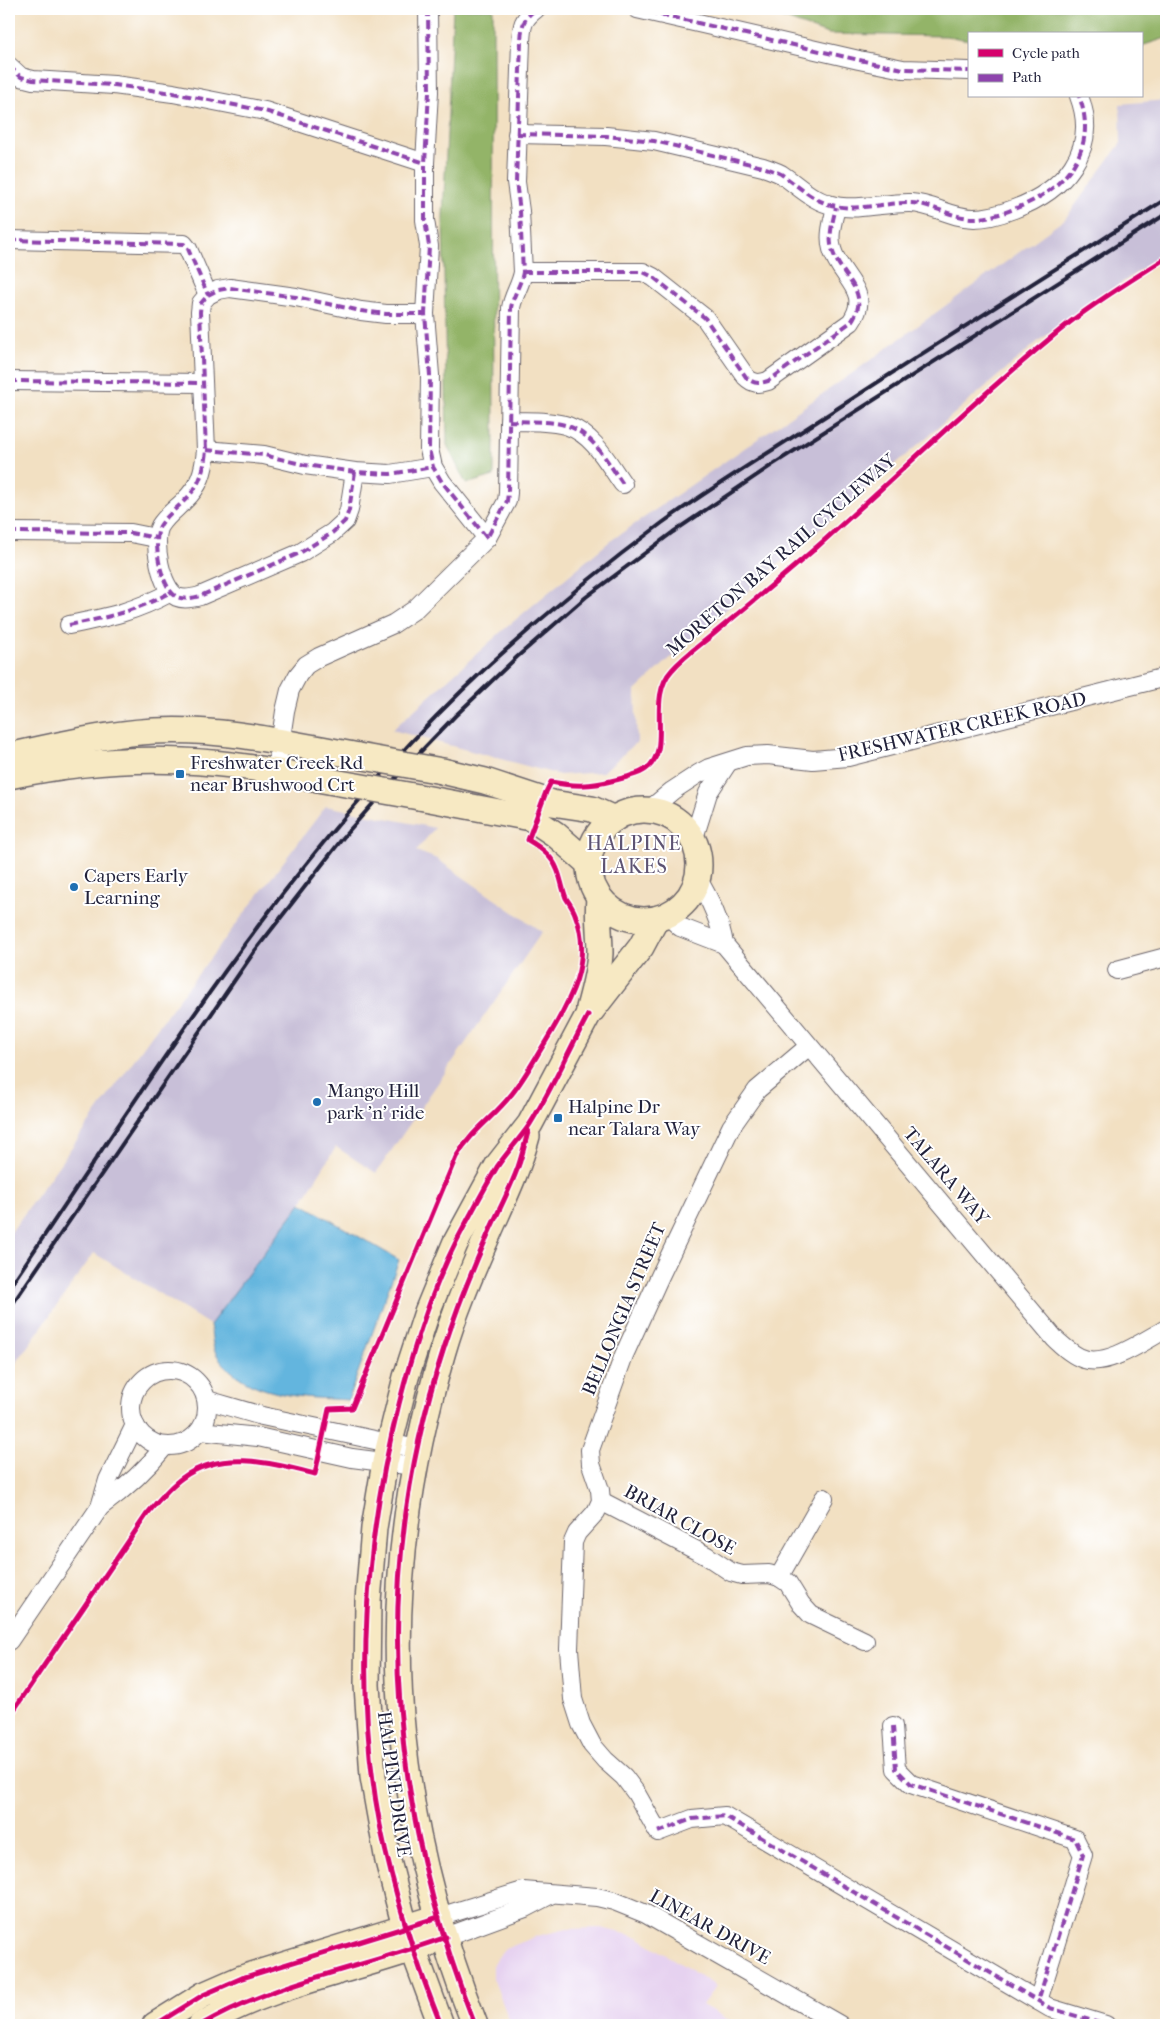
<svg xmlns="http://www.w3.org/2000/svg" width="1175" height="2034" font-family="'IM FELL French Canon',serif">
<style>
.built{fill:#e6d2f0}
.industrial{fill:#c8bfd8}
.forest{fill:#93b468;stroke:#5a6b52}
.water{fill:#63b5de;stroke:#426c8c}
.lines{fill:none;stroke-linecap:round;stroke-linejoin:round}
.street-casing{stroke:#6b646a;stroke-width:20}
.secondary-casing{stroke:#6b646a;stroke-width:28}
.street{stroke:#fff;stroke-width:18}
.secondary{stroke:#f7e9c3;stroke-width:25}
.rail{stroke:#22223b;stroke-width:4}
.secondary-bridge-casing{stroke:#6b646a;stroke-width:28;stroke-linecap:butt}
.secondary-bridge{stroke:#f7e9c3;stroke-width:25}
.quiet{stroke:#8e44ad;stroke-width:4;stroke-dasharray:8 4;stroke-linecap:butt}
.cycleway-casing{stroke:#fff;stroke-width:8}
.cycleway{stroke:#d6006c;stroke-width:5}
.poi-dot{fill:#1f6fb2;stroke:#fff;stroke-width:2}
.labels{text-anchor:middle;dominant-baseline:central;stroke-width:4;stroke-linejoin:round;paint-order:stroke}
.street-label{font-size:19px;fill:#22223b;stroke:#fff}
.poi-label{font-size:19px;fill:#22223b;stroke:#fff;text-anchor:start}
.neighbourhood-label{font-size:20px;letter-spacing:1px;fill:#5e5373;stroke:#fff}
</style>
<rect width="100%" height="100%" fill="#fff"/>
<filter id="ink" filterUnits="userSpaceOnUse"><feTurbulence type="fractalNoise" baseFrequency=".02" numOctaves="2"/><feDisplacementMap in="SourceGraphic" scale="10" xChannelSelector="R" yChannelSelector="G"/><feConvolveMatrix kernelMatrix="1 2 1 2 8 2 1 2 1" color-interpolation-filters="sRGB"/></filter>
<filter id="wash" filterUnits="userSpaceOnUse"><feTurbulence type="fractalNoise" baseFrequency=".0096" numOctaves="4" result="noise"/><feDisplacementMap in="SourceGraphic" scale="20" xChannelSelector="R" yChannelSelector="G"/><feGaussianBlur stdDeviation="1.12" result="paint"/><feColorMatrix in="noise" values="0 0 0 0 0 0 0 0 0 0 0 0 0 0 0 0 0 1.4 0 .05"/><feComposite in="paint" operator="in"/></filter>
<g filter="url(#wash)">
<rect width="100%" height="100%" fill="#f2e0c2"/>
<path class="built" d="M 601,1928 L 638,1937 L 716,1986 L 702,2005 L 738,2025 L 511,2025 L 493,1978 L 493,1963 L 505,1949 L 537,1936 L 567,1929 Z"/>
<g class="industrial">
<path d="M 1166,100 L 1166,252 L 1041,339 L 678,651 L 635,691 L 637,742 L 603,772 L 560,775 L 392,730 L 502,631 L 609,542 L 854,372 L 1065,219 L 1121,143 L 1120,104 Z"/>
<path d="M 326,806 L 435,828 L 416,851 L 437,859 L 542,932 L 376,1173 L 336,1147 L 301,1203 L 210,1325 L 94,1253 L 9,1373 L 9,1235 L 151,1036 Z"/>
</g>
<g class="forest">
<path d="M 453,9 L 493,9 L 494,476 L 466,484 L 447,445 L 443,216 Z"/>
<path d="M 757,9 L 1166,9 L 1166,38 L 1141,46 L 1141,34 L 969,34 L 969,40 L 946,36 L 828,34 Z"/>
</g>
<path class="water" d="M 301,1203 L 399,1260 L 348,1400 C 303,1397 245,1398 217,1355 C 212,1348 212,1334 210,1325 Z"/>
</g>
<g filter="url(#ink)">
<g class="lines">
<g class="street-casing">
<g id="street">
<path d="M 428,9 L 429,92 L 425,163 L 425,220 L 429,246 L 425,314 L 430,375 L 429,449 L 433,467 L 442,482 L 487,538"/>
<path d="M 637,9 L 859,60 L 903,69 L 969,71"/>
<path d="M 9,66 L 21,77 L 33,80 L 114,85 L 173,93 L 265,111 L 425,163"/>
<path d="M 517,134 L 606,136 L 654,141 L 763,167 C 769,169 775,171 781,174 C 799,186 813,202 836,206 C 857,211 889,202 911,203 C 933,204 951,218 974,218 C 988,218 1001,214 1014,209 C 1063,191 1100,151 1079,96"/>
<path d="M 9,240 L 184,244 L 188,249 L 208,295"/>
<path d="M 523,272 L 643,272 L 653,277 L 705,318 L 746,377 C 753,384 759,384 768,381 L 851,322 C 873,291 840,278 832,249 C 828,235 833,221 836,207"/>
<path d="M 9,381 L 203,383"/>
<path d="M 509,421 C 528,422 550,420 568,426 C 594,435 608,463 623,484"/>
<path d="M 206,450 L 264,455 L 305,465 L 355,472 L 390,474 L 433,467"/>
<path d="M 355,472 L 349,510 L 345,521 L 332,533 L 300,553 L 200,596 C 193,598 184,600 177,597 C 161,589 152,541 160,526 C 166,516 176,509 184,501 C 200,486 204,471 206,450 L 200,312 L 201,303 L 208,295 L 218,290 L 230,288 L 296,297 L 361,311 L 386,314 L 425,314"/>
<path d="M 9,532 L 131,533 L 156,538"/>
<path d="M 69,625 C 109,617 134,612 171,592"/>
<path d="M 276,772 L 285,711 L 290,690 L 298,675 L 306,665 L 319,657 L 393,624 L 414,610 L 487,538 L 507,501 L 508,493 L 511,308 C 513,295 521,285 523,272 L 520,211 L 516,182 L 521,42 C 522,25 522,20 536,9"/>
<path d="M 648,811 L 672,791 L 698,774 L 709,768 L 747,756 L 768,755 L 813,760 L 848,757 L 1166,677"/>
<path d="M 693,841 L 708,793 L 727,764"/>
<path d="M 697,878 C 710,899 720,920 724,944 L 1055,1339 C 1063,1346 1073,1356 1084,1359 C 1108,1367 1145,1340 1166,1329"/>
<path d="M 667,915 L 680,927 L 724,944"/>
<path d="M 1117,970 L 1166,957"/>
<path d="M 809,1046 L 757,1090 L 731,1127 L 660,1276 L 624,1355 L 590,1450 L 591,1464 L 600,1490 L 601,1501 L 596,1512 L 577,1533 L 573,1542 L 569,1649 L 573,1699 L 581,1724 L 592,1745 L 605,1760 L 624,1777 L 636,1793 L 658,1832 L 692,1819 L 725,1816 L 1050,2008 L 1106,2025"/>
<circle cx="169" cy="1408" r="38"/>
<path d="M 207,1400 L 262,1416 L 417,1449"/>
<path d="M 200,1431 L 258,1437 L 352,1458 L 414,1466"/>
<path d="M 601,1501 L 707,1556 L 731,1572 L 742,1575 L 769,1574 L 779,1577 L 788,1583 L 801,1604 L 811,1615 L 865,1641"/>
<path d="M 100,1507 C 125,1489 146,1470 165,1446"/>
<path d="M 779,1577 L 824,1498"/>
<path d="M 9,1641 L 100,1507 L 108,1480 L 135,1425"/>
<path d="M 893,1726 L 896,1769 L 911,1784 L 1075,1839 L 1083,1855 L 1038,2001"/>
<path d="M 439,1917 L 523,1891 L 597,1897 L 614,1901 L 646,1914 L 840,2025"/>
<path d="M 446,1937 L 525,1908 L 550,1895"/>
</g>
</g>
<g class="secondary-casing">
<g id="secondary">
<path d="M 9,756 C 57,745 105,734 154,731 C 222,727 291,744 358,756"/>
<path d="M 442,771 L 485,781 L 552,803 L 592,809 L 614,819"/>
<path d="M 9,776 C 66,764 125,758 183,761 C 234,763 284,773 334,782"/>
<path d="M 419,797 L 531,818 L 555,834 L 588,863"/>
<circle cx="644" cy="865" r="55"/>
<path d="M 589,1008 C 594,990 599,972 600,953 C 600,935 597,917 599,898"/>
<path d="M 155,2025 L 203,1995 L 242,1978 L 439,1917"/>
<path d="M 201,2025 C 271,1984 352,1971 427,1944"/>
<path d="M 441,2025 L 405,1927 L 388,1861 L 373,1777 L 367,1685 L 368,1601 L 374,1528 L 385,1462 L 406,1377 L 427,1312 L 455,1244 L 498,1165 L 530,1124 L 588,1015 L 641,947 L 656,919"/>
<path d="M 475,2025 C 386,1797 373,1587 443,1351 C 454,1313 470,1276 486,1239 C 501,1204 517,1173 527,1136"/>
</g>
</g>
<use href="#street" class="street"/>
<use href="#secondary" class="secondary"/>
<g class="rail">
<path d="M 9,1288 C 155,1073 294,845 487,667 C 543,616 601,568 662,523 C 719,482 780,446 838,408 C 947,337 1057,268 1166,199"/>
<path d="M 9,1309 L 254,952 L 346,834 L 400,773 L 455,716 L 517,657 L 586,597 L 673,532 L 772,465 L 1166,214"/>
</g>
<g class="secondary-bridge-casing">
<g id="secondary-bridge">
<path d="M 358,756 L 442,771"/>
<path d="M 334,782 L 419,797"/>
</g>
</g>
<use href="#secondary-bridge" class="secondary-bridge"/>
<g class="quiet">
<path d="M 428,9 L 429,92 L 425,163 L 425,220 L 429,246 L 425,314 L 430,375 L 429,449 L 433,467 L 442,482 L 487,538 L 507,501 L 508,493 L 511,308 C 513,295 521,285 523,272 L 520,211 L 516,182 L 521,42 C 522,25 522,20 536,9"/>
<path d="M 637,9 L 859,60 L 903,69 L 969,71"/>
<path d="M 9,66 L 21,77 L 33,80 L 114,85 L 173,93 L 265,111 L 425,163"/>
<path d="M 517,134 L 606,136 L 654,141 L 763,167 C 769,169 775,171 781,174 C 799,186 813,202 836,206 C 857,211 889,202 911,203 C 933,204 951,218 974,218 C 988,218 1001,214 1014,209 C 1063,191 1100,151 1079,96"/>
<path d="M 9,240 L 184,244 L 188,249 L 208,295"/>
<path d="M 523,272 L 643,272 L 653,277 L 705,318 L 746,377 C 753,384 759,384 768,381 L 851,322 C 873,291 840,278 832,249 C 828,235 833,221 836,207"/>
<path d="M 9,381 L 203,383"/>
<path d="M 509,421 C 528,422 550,420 568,426 C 594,435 608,463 623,484"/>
<path d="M 206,450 L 264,455 L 305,465 L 355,472 L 390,474 L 433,467"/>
<path d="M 355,472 L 349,510 L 345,521 L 332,533 L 300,553 L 200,596 C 193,598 184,600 177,597 C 161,589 152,541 160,526 C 166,516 176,509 184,501 C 200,486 204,471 206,450 L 200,312 L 201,303 L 208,295 L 218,290 L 230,288 L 296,297 L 361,311 L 386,314 L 425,314"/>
<path d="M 9,532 L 131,533 L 156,538"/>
<path d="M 69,625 C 109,617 134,612 171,592"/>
<path d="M 893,1726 L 896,1769 L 911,1784 L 1075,1839 L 1083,1855 L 1038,2001"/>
<path d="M 658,1832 L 692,1819 L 725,1816 L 1050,2008 L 1106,2025"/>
</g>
<g class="cycleway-casing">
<g id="cycleway">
<path d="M 9,1717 L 147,1514 C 158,1501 168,1488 182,1478 C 222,1449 271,1463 315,1474 L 329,1409 L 352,1408 L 456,1157 C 472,1130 492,1119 511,1095 C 524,1079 534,1060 546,1041 C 569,1003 594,960 575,914 C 573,908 569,903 566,898 C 562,888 561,878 557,869 C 552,856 540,847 528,840 L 546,792 L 551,782 C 581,788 598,785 627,777 C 633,775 641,773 646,769 C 674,749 645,699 672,670 C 685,655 702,644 717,631 C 751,603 785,575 818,546 C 900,473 979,396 1064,327 C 1096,301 1132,280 1166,258"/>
<path d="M 155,2025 L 203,1995 L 242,1978 L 439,1917"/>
<path d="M 201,2025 C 276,1981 365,1967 446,1937"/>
<path d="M 441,2025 C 415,1960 394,1894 380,1825 C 354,1689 365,1537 399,1404 C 413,1349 430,1293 456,1242 C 469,1217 483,1191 497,1167 C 507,1152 520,1139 530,1124 C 551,1091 569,1050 588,1015"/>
<path d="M 475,2025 C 388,1803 369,1577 444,1348 C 456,1311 470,1275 486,1239 C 496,1215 509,1192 518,1167 C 522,1156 525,1143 528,1132"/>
</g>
</g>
<use href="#cycleway" class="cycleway"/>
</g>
</g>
<g class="poi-dot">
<rect x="175" y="769" width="10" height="10" rx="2.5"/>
<circle cx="74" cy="887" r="5"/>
<circle cx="317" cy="1102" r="5"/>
<rect x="553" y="1113" width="10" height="10" rx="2.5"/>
</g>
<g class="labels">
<g class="street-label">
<text transform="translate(781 555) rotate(-41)">MORETON BAY RAIL CYCLEWAY</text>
<text transform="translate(962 727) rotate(-13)">FRESHWATER CREEK ROAD</text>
<text transform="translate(946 1176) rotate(50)">TALARA WAY</text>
<text transform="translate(624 1309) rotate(-67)">BELLONGIA STREET</text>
<text transform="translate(680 1520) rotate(29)">BRIAR CLOSE</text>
<text transform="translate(394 1784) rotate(82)">HALPINE DRIVE</text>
<text transform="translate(710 1927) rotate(29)">LINEAR DRIVE</text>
</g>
<g class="poi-label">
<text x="190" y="763">Freshwater Creek Rd<tspan x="190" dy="22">near Brushwood Crt</tspan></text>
<text x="84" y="876">Capers Early<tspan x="84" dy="22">Learning</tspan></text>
<text x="327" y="1091">Mango Hill<tspan x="327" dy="22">park 'n' ride</tspan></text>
<text x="568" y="1107">Halpine Dr<tspan x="568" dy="22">near Talara Way</tspan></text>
</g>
<g class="neighbourhood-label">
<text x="634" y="843">HALPINE<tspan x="634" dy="23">LAKES</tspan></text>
</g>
</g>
<rect width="1175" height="2034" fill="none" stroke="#fff" stroke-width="30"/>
<rect x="968" y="32" width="175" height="65" fill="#ffffff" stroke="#a7a7b1"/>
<rect x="978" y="49" width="25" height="8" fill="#d6006c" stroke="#a7a7b1"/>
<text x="1012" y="58" font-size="15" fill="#22223b">Cycle path</text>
<rect x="978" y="74" width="25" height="8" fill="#8e44ad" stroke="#a7a7b1"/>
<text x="1012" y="82" font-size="15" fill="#22223b">Path</text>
</svg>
